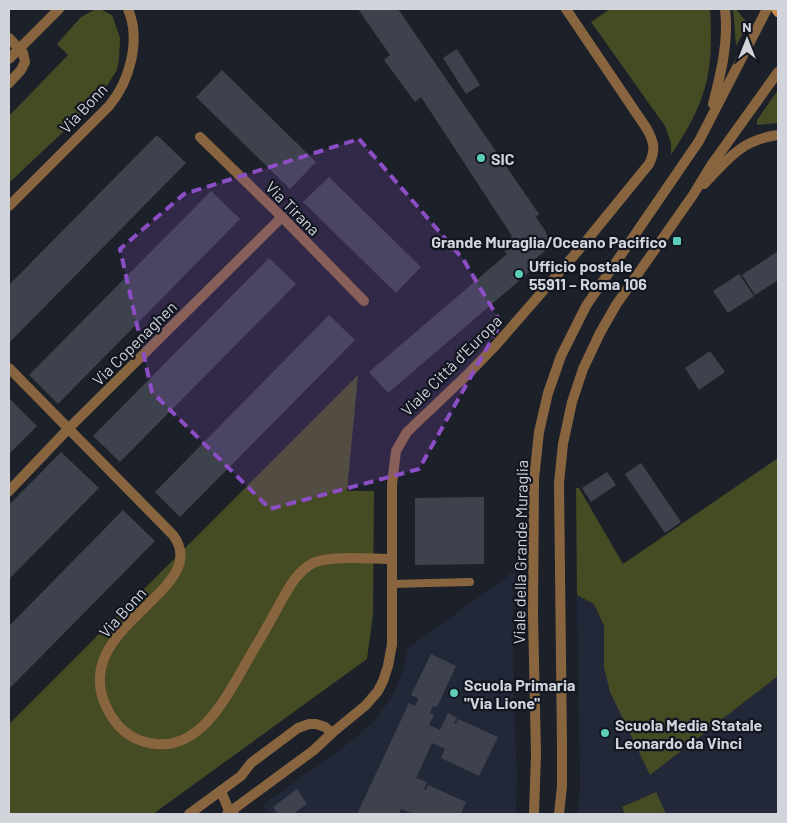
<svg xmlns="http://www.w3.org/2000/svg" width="787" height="823" font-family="Barlow,sans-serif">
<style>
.built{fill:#222838}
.green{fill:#454b23}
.building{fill:#3d424d}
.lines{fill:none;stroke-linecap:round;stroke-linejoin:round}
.service{stroke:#88653f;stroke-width:8}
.minor{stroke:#88653f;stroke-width:10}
.tertiary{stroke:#88653f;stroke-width:10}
.secondary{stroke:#c58c4d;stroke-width:10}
.marked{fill:#8c4ec5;fill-opacity:0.2;stroke:#8c4ec5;stroke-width:4;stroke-dasharray:10 6;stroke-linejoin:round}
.poi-dot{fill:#5dceb9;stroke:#121620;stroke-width:2}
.labels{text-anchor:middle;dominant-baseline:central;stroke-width:4.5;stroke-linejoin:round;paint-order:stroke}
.street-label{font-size:16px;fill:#d1d4db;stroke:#121620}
.poi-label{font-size:16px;font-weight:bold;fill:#d1d4db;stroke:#121620;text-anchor:start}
</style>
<rect width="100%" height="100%" fill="#1b2029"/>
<g class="built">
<path d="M 515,571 L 513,611 L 514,712 L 517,773 L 516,814 L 270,814 L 263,805 L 357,737 L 377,718 L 393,694 L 403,670 L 408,648 Z"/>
<path d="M 577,595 L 594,604 L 604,626 L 604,667 L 650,774 L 778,676 L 778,814 L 578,814 L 580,783 Z"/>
</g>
<g class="green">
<path d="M 96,9 L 100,9 L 112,15 L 120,38 L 119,59 L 117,70 L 100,97 L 9,183 L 9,116 L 68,55 L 57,44 L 81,17 Z"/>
<path d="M 610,9 L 710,9 C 714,73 707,101 671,155 L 671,143 L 665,126 L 591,22 Z"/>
<path d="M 733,9 L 736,9 L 748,24 L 736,46 Z"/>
<path d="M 778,90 L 778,123 L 757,125 L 757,120 Z"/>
<path d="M 358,375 L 347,491 L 374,491 L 373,615 L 367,659 L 153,814 L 9,814 L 9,724 Z"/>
<path d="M 778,458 L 778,676 L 650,775 L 610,692 L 604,667 L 604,626 L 594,604 L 577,595 L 576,488 L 579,488 L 623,564 Z"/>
<path d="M 656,792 L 666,814 L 625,814 L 622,807 Z"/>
</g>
<g class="building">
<path d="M 358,9 L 398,9 L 539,214 L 536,217 L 546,232 L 548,242 L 547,247 L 544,252 L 531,262 L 535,267 L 388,393 L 369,372 L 507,254 L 501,247 L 512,236 L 421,97 L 415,102 L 384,60 L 390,55 Z"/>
<path d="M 457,49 L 480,85 L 466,94 L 443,58 Z"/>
<path d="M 222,70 L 316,162 L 290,189 L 196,97 Z"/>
<path d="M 157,135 L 186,163 L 9,343 L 9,285 Z"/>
<path d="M 329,177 L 421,267 L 396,293 L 303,202 Z"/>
<path d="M 211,191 L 240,219 L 58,404 L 29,375 Z"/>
<path d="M 778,251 L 778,280 L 755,295 L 742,275 Z"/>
<path d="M 269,258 L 296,284 L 120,462 L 93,436 Z"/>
<path d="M 739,274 L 754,296 L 728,313 L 713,291 Z"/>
<path d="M 329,315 L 355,340 L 180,517 L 155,492 Z"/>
<path d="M 710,351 L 725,372 L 699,390 L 685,368 Z"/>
<path d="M 10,399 L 37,426 L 9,454 L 9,400 Z"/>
<path d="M 61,452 L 99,488 L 9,579 L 9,505 Z"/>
<path d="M 641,463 L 681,522 L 665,533 L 625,474 Z"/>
<path d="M 607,472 L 616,485 L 591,502 L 582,488 Z"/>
<path d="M 484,497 L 484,564 L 415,565 L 415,498 Z"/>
<path d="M 123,510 L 155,541 L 9,689 L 9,626 Z"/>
<path d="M 431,654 L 456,666 L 437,707 L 433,706 L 430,713 L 434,715 L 429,725 L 440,730 L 448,713 L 457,718 L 454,723 L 456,724 L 458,719 L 498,737 L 479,776 L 441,758 L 445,749 L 432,743 L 416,778 L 427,782 L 424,789 L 426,790 L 428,785 L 466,802 L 461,814 L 413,814 L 401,809 L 399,814 L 357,814 L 409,703 L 415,706 L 419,699 L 411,695 Z"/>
<path d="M 297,789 L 307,804 L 293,814 L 278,814 L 273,807 Z"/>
</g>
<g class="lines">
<path class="service" d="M 391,584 L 470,582"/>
<g class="minor">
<path d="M 9,38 L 23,53 L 25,62 L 21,70 L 9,83"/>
<path d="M 9,59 L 59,9"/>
<path d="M 200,137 L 282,217 L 364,301"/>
<path d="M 9,206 L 109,106 C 130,81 141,40 128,9"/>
<path d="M 9,368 L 173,535 C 216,592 59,628 110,714 C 120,731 136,742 156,744 C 201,749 228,695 246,663 C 257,644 268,626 278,607 C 287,591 296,572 313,563 C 329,555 372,559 391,559"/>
<path d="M 9,491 L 69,428 L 282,217"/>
<path d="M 221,791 L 230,813 L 234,814"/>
<path d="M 189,814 L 241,776 L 251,763 L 298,728 L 309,724 L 316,724 L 325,727 L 332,733"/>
<path d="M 227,814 L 314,750 L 332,733 L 366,705 L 378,691 L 383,681 L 388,666 L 392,644 L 392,484 L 396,451 L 407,432 L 469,373 L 496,345 L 583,245 L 649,164 C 656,150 654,142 647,129 L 566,9"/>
</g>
<g class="tertiary">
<path d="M 713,104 C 721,73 729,41 725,9"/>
<path d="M 704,184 C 729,158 741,140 778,135"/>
<path d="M 534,814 L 536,754 L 533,615 L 534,479 L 539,432 L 548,393 L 561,356 L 586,306 L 699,141 L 767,9"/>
<path d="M 559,814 L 562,786 L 562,747 L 559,483 L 563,444 L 572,402 L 583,369 L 600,333 L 616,305 L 693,195 L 710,167 L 778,72"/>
</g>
<path class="secondary" d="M 776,9 L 778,12"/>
</g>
<path class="marked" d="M 359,139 L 463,259 L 501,323 L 419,469 L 270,509 L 152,392 L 120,249 L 184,194 Z"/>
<g class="poi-dot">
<circle cx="481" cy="158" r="5"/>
<rect x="672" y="236" width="10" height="10" rx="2.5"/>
<circle cx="519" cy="274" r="5"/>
<circle cx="454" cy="693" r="5"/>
<circle cx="605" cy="733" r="5"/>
</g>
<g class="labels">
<g class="street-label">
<text transform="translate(83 108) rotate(-47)">Via Bonn</text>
<text transform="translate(293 208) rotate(45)">Via Tirana</text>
<text transform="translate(134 343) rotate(-45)">Via Copenaghen</text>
<text transform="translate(451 365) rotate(-45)">Viale Città d'Europa</text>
<text transform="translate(520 552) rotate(-89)">Viale della Grande Muraglia</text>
<text transform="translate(122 612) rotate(-48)">Via Bonn</text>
</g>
<g class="poi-label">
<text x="491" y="158">SIC</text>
<text x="667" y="241" text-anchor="end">Grande Muraglia/Oceano Pacifico</text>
<text x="529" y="265">Ufficio postale<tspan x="529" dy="18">55911 – Roma 106</tspan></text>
<text x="464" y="684">Scuola Primaria<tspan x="464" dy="18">"Via Lione"</tspan></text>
<text x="615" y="724">Scuola Media Statale<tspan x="615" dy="18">Leonardo da Vinci</tspan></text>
</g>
</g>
<rect width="787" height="823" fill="none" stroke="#d1d4db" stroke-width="20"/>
<g transform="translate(747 40)" stroke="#121620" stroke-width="4" paint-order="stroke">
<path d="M0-4L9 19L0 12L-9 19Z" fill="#d1d4db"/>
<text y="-8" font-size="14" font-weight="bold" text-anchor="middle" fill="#d1d4db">N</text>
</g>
</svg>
